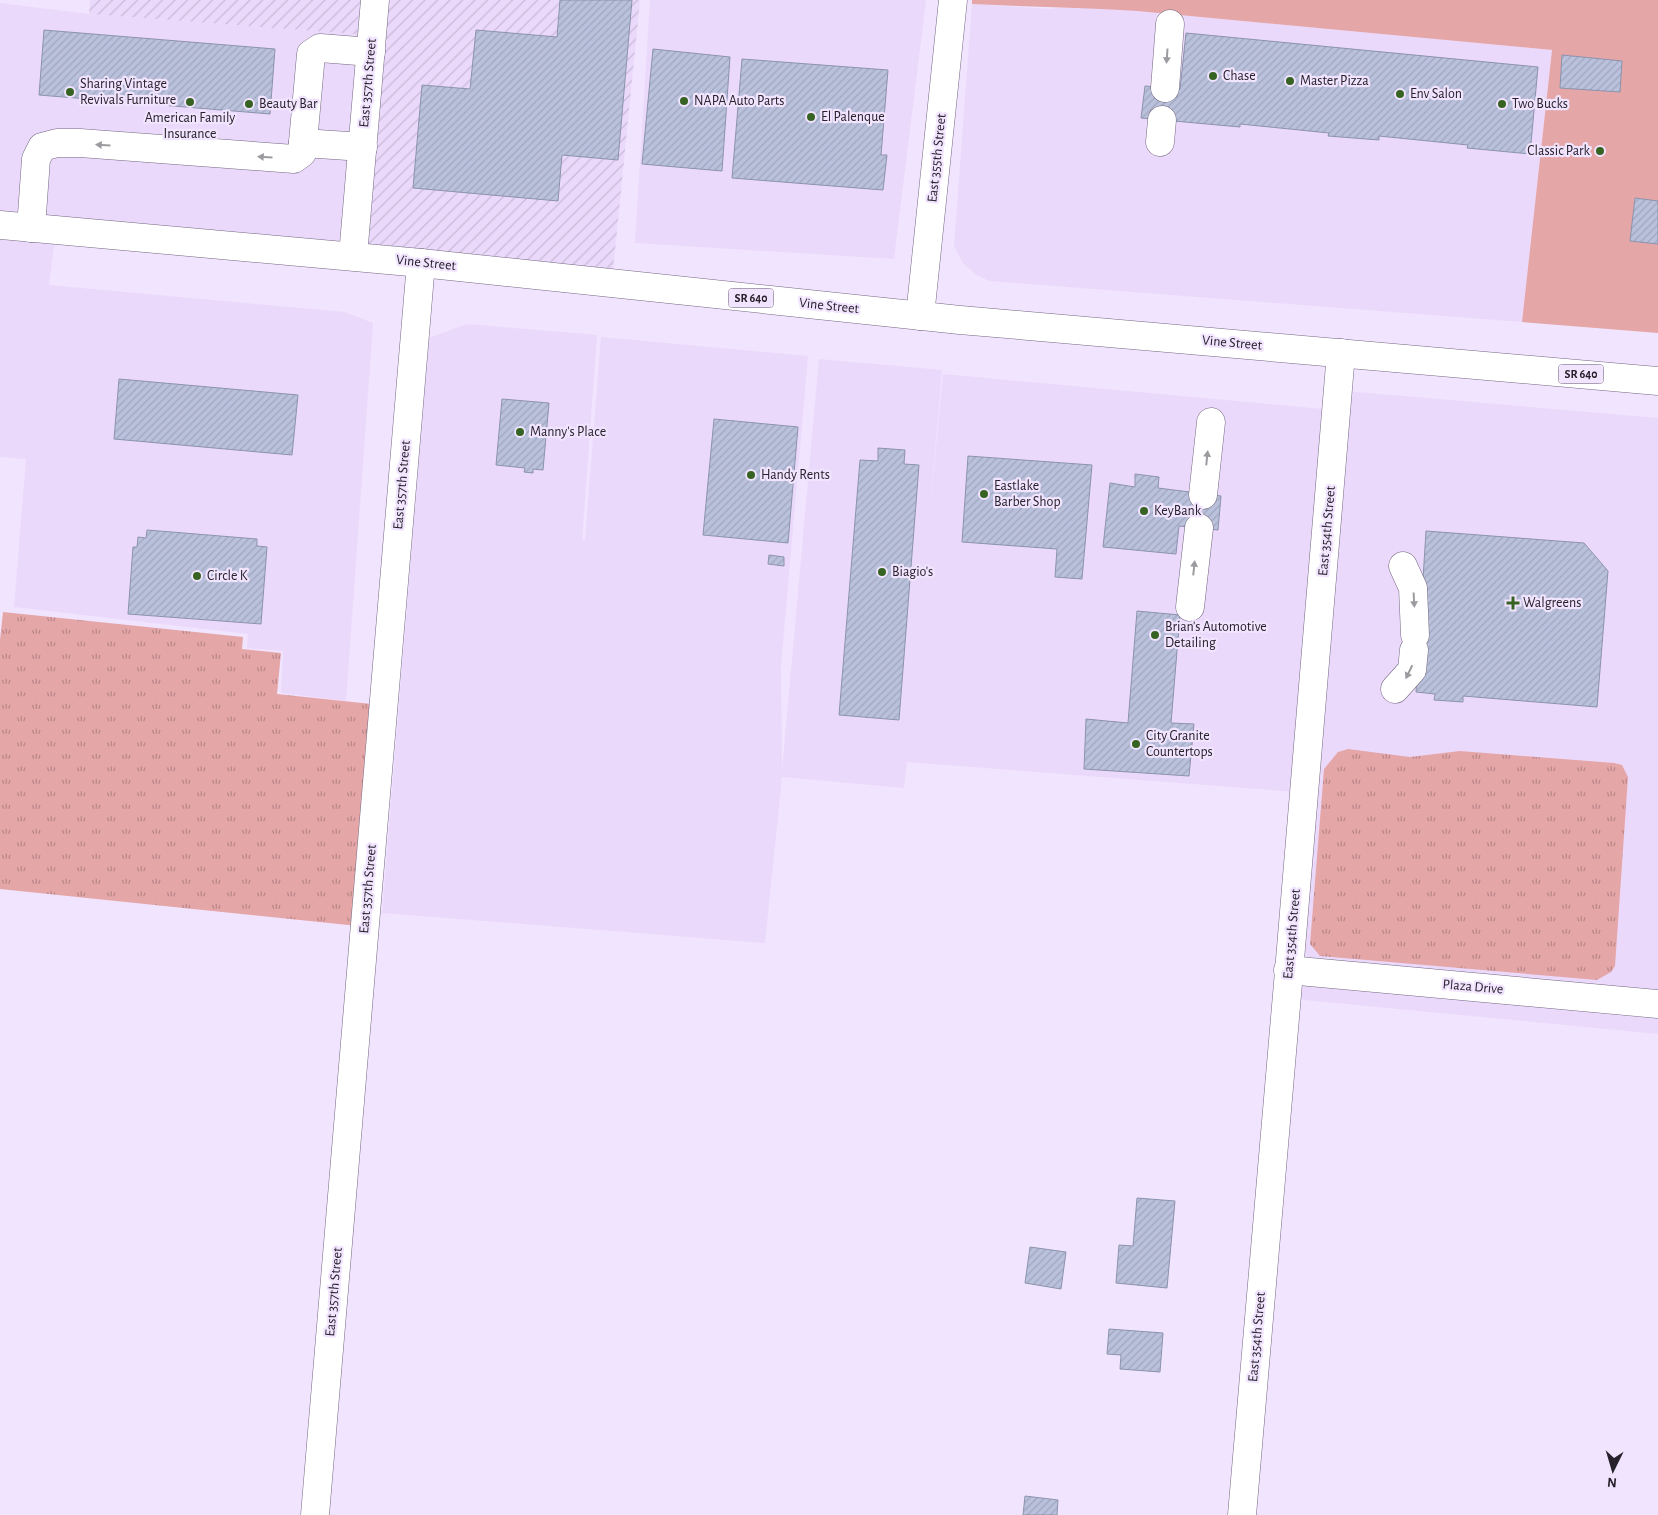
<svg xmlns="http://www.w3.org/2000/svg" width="1658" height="1515" font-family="'Alegreya Sans',sans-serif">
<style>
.built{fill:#ebd9fb}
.industrial{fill:url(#industrial-furrows)}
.grass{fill:url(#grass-tufts)}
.garden{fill:#e5a6a8}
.building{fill:url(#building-hatch);stroke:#8c93ad}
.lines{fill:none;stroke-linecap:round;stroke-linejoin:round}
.minor-casing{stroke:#746880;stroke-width:29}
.major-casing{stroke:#746880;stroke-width:29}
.minor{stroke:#fff;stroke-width:28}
.major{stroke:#fff;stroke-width:28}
.oneway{fill:#9d9b9f}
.poi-dot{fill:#366321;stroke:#f1e4ff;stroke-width:2}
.labels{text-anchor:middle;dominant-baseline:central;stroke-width:4.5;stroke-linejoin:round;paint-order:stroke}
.shield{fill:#f1e4ff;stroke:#635c6a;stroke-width:1}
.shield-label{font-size:12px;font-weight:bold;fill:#26212a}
.poi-label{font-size:14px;fill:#26212a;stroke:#f1e4ff;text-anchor:start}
.street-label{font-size:14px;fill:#26212a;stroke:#f1e4ff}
</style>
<defs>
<pattern id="industrial-furrows" width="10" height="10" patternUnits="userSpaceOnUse" patternTransform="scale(1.25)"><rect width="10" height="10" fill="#ebd9fb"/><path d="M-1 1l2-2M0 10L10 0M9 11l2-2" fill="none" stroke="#c9bad7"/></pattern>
<pattern id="grass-tufts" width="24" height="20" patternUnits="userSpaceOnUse" patternTransform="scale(1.25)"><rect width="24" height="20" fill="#e5a6a8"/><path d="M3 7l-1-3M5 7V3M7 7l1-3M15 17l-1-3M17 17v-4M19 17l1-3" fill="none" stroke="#b98789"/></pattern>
<pattern id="building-hatch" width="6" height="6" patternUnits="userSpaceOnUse" patternTransform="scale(1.25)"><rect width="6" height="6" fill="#bac1dc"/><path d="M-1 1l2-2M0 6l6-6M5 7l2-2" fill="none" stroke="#a0a6bd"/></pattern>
</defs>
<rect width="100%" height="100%" fill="#f1e4ff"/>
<g class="built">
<path d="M 650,0 L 926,0 L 894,259 L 635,243 Z"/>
<path d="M 0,3 L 89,14 L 367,35 L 349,250 L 0,219 Z"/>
<path d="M 972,4 L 1049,9 L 1078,6 L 1137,11 L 1552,50 L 1522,322 L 989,281 L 975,274 L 962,262 L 954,246 Z"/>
<path d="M 0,234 L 55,238 L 49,285 L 345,312 L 373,323 L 346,701 L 281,693 L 283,651 L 247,648 L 248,634 L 14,607 L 26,459 L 0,457 Z"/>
<path d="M 467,324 L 597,335 L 582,540 L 585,540 L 601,337 L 808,356 L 781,666 L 782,770 L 819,359 L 942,370 L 930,510 L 943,374 L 1323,409 L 1297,792 L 907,762 L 904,788 L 782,777 L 765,943 L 382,913 L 429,338 Z"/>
<path d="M 1345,391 L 1658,418 L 1658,1034 L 1294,999 Z"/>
</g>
<path class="industrial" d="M 90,0 L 640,0 L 613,271 L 363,247 L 367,35 L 89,14 Z"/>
<g class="grass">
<path d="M 3,612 L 243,637 L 242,649 L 281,653 L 277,694 L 381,705 L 358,926 L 0,889 L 0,640 Z"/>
<path d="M 1348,749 L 1410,757 L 1460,751 L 1614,763 L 1622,765 L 1628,777 L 1615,966 L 1611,972 L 1597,980 L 1320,956 L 1310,944 L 1324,769 L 1338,752 Z"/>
</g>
<path class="garden" d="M 972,0 L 1658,0 L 1658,333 L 1522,322 L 1552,50 L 1137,11 C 1082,7 1027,7 972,4 Z"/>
<g class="building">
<path d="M 560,0 L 632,0 L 618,160 L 562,155 L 558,201 L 413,188 L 422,85 L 470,89 L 476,30 L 557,37 Z"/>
<path d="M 44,30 L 275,49 L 270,114 L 39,95 Z"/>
<path d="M 1186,33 L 1538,67 L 1530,154 L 1467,148 L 1468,145 L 1379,136 L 1379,140 L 1328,136 L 1329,133 L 1240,124 L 1240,127 L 1141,118 L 1145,86 L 1180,89 Z"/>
<path d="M 653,49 L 730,57 L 722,171 L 642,164 Z"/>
<path d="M 1562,55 L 1622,61 L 1620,92 L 1560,88 Z"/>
<path d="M 742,59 L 888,70 L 881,155 L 887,155 L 883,190 L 732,178 Z"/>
<path d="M 1635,198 L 1658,201 L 1658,244 L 1630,241 Z"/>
<path d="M 119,379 L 298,395 L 292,455 L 114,439 Z"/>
<path d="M 502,399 L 549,403 L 543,470 L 533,469 L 533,473 L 524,472 L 525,468 L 496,465 Z"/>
<path d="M 714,419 L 798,427 L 788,543 L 703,535 Z"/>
<path d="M 878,448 L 905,450 L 904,464 L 919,465 L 899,720 L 839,715 L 860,460 L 878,461 Z"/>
<path d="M 968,456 L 1092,465 L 1082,579 L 1055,577 L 1057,549 L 962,542 Z"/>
<path d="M 1135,474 L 1159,477 L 1158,488 L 1221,496 L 1218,530 L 1179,526 L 1176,554 L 1103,547 L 1110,483 L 1135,487 Z"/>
<path d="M 147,530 L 257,539 L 257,546 L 267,547 L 261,624 L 128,614 L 133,547 L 137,547 L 138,537 L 146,538 Z"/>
<path d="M 1426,531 L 1584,543 L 1608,571 L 1597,707 L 1463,696 L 1463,702 L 1434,700 L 1435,694 L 1416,692 Z"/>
<path d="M 769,555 L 784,557 L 784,566 L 768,564 Z"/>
<path d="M 1137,611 L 1180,615 L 1171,723 L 1194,724 L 1189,776 L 1084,769 L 1086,719 L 1128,723 Z"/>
<path d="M 1137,1198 L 1175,1201 L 1167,1288 L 1116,1283 L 1119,1245 L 1133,1246 Z"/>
<path d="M 1030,1247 L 1066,1252 L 1061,1289 L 1025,1283 Z"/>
<path d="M 1109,1329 L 1163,1333 L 1160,1372 L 1120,1369 L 1121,1355 L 1107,1354 Z"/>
<path d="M 1025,1496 L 1058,1500 L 1057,1515 L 1023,1515 Z"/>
</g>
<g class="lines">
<g class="minor-casing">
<g id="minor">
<path d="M 1165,88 L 1170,24"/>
<path d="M 1160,142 L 1162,120"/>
<path d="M 303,143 L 363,147"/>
<path d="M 31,228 L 36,159 L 42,147 L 57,143 L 80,143 L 294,159 L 302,153 L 311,54 L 320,48 L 371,52"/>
<path d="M 353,256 L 375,0"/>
<path d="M 920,316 L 953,0"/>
<path d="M 1203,495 L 1211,422"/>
<path d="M 1403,566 L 1413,588 L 1415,635"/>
<path d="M 1190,607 L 1199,528"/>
<path d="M 1395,689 L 1412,670 L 1414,650"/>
<path d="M 1288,970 L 1658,1004"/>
<path d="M 315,1515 L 421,263"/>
<path d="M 1242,1515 C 1275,1128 1310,740 1341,353"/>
</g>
</g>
<g class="major-casing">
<path id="major" d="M 0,225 L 421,263 L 960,320 L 1658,381"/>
</g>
<use href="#minor" class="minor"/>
<use href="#major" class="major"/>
</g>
<defs><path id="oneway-solid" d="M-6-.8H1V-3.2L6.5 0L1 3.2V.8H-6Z" transform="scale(1.25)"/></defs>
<g class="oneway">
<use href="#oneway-solid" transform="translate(1167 56) rotate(94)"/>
<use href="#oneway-solid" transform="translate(103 145) rotate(-176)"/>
<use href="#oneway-solid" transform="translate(265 157) rotate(-176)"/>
<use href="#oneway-solid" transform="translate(1207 458) rotate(-84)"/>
<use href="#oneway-solid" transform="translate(1194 568) rotate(-84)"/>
<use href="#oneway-solid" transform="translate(1414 600) rotate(87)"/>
<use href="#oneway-solid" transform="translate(1409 672) rotate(116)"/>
</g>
<g class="poi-dot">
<circle cx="1213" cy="76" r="5"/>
<circle cx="1290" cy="81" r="5"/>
<circle cx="70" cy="92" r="5"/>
<circle cx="1400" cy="94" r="5"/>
<circle cx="684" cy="101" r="5"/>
<circle cx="190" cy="102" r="5"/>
<circle cx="249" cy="104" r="5"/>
<circle cx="1502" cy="104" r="5"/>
<circle cx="811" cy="117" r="5"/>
<circle cx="1600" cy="151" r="5"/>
<circle cx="520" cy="432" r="5"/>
<circle cx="751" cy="475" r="5"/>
<circle cx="984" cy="494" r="5"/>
<circle cx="1144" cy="511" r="5"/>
<circle cx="882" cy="572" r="5"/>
<circle cx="197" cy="576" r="5"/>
<path d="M1510.5 595.5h5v5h5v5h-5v5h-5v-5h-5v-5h5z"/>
<circle cx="1155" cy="635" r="5"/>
<circle cx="1136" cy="744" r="5"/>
</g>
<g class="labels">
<g class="shield">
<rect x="728.5" y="288.5" width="45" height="19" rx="4"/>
<rect x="1558.5" y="364.5" width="45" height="19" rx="4"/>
</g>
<g class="shield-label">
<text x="751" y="298">SR 640</text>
<text x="1581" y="374">SR 640</text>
</g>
<g class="poi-label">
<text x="1223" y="76">Chase</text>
<text x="1300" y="81">Master Pizza</text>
<text x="80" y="84">Sharing Vintage<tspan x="80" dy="16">Revivals Furniture</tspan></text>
<text x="1410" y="94">Env Salon</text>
<text x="694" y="101">NAPA Auto Parts</text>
<text x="259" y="104">Beauty Bar</text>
<text x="1512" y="104">Two Bucks</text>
<text x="821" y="117">El Palenque</text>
<text x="190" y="118" text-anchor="middle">American Family<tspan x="190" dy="16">Insurance</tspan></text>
<text x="1590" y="151" text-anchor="end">Classic Park</text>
<text x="530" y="432">Manny's Place</text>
<text x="761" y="475">Handy Rents</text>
<text x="994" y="486">Eastlake<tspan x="994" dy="16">Barber Shop</tspan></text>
<text x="1154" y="511">KeyBank</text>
<text x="892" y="572">Biagio's</text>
<text x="207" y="576">Circle K</text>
<text x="1523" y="603">Walgreens</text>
<text x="1165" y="627">Brian's Automotive<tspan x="1165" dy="16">Detailing</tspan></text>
<text x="1146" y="736">City Granite<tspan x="1146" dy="16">Countertops</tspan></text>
</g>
<g class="street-label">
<text transform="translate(368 83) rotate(-85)">East 357th Street</text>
<text transform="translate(937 158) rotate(-84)">East 355th Street</text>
<text transform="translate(426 263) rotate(6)">Vine Street</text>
<text transform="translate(829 306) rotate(6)">Vine Street</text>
<text transform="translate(1232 343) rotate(5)">Vine Street</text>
<text transform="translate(402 485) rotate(-85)">East 357th Street</text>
<text transform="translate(1327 531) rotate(-85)">East 354th Street</text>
<text transform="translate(368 889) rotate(-85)">East 357th Street</text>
<text transform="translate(1292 934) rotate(-85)">East 354th Street</text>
<text transform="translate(1473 987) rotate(5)">Plaza Drive</text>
<text transform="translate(334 1292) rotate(-85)">East 357th Street</text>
<text transform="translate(1257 1337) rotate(-85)">East 354th Street</text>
</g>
</g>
<g transform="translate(1613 1470) rotate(185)" stroke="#f1e4ff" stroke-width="4" paint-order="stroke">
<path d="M0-4L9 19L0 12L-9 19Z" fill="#26212a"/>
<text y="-8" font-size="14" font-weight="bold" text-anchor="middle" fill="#26212a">N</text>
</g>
</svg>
